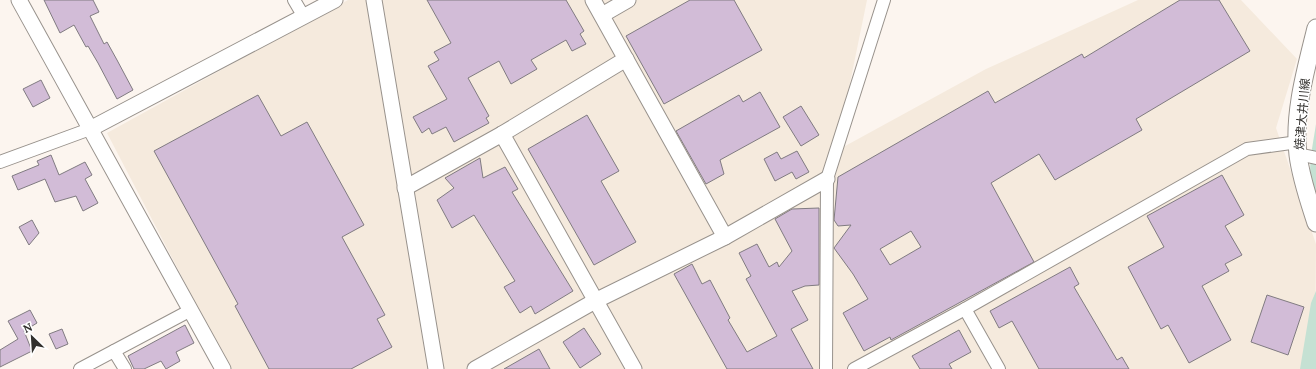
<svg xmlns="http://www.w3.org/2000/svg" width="1316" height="369" font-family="Lora,'Noto Sans JP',serif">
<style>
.built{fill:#f5eadd}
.green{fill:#c5e1d3}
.building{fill:#d2bcd7;stroke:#807b81;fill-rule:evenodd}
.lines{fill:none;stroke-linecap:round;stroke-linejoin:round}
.minor-casing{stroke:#98928c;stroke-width:14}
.tertiary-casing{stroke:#98928c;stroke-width:17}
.secondary-casing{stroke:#98928c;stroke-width:19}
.minor{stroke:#fff;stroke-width:12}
.tertiary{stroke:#fff;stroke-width:15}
.secondary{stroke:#fff;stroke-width:17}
.labels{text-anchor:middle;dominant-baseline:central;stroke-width:3;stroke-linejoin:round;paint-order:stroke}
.street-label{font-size:12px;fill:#32302d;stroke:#fff}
</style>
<rect width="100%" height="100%" fill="#fcf5ef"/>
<path class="built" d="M 348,0 L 867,0 L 836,151 L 986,69 L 1138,0 L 1241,0 L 1297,59 L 1276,128 L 1316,244 L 1315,369 L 230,369 L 107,133 Z"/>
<g class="green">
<path d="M 1316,124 L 1316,204 C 1305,179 1312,150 1316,124 Z"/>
<path d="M 1316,291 L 1316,369 L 1300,369 L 1311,303 Z"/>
</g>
<g class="building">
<path d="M 44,0 L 93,0 L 99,12 L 90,16 L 104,44 L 107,42 L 117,60 L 133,90 L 117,99 L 98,63 L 88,46 L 86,47 L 74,25 L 60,33 Z"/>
<path d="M 427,0 L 566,0 L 584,31 L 580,34 L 586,44 L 572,51 L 566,40 L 531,60 L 537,69 L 511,84 L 499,61 L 468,78 L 489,116 L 486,118 L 489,123 L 454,142 L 446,127 L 432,134 L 429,128 L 422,133 L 413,117 L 447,99 L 428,66 L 439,60 L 434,52 L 451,43 Z"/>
<path d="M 690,0 L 734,0 L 762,50 L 664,104 L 626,36 Z"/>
<path d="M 1180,0 L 1219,0 L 1250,51 L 1136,119 L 1142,130 L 1055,180 L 1039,154 L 991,183 L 1034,262 L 891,340 L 890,337 L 864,351 L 843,313 L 868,299 L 853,274 L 834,248 L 851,225 L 838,226 L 834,220 L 838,177 L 988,91 L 995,103 L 1082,54 L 1084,58 ZM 911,231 L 921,247 L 890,265 L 880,249 Z"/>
<path d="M 41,80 L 50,98 L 33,107 L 23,89 Z"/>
<path d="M 760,92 L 780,127 L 720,160 L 724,174 L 706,184 L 676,131 L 739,95 L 743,102 Z"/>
<path d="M 258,95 L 281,136 L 307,122 L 364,225 L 342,237 L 385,315 L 377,319 L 392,347 L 351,369 L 269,369 L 235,306 L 238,304 L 154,151 Z"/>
<path d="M 801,106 L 819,135 L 801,146 L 783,117 Z"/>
<path d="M 587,115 L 619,171 L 601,181 L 636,242 L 594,265 L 528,149 Z"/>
<path d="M 797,151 L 809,172 L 796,179 L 792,172 L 775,181 L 764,159 L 777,152 L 781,159 Z"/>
<path d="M 51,155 L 59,175 L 85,162 L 92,175 L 85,179 L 98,203 L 83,211 L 76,196 L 55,202 L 45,179 L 18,190 L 12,176 L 39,165 L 37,161 Z"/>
<path d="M 480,158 L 483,178 L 505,167 L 518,189 L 512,192 L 573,291 L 535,314 L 531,306 L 520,313 L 504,287 L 515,281 L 474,215 L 452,228 L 437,200 L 454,188 L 445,178 Z"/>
<path d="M 1222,175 L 1244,215 L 1225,226 L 1242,255 L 1225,264 L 1229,271 L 1202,286 L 1231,340 L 1189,363 L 1168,325 L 1161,329 L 1128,267 L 1164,247 L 1147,216 Z"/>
<path d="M 819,208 L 819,285 L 805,286 L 792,291 L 808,320 L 791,329 L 813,369 L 727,369 L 674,274 L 692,264 L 702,284 L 710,280 L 730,318 L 728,320 L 747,352 L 777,336 L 746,279 L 751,276 L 739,253 L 757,244 L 769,267 L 777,262 L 779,267 L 792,251 L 775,219 L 792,209 Z"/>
<path d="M 32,220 L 39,233 L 29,245 L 19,227 Z"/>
<path d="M 1070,267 L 1079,284 L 1074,287 L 1117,360 L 1122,357 L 1129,369 L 1039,369 L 1012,321 L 999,328 L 990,311 Z"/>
<path d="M 1267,295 L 1304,307 L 1288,355 L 1251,342 Z"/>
<path d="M 30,310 L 37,323 L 24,331 L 32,351 L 0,367 L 0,350 L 18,339 L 8,321 Z"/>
<path d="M 185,325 L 194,343 L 176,352 L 180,361 L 166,369 L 161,361 L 144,369 L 134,369 L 128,356 Z"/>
<path d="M 584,328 L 601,354 L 580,368 L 563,342 Z"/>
<path d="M 62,329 L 68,344 L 56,349 L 49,334 Z"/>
<path d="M 959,330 L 971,352 L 949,364 L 952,369 L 920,369 L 912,356 Z"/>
<path d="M 539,349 L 550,369 L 504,369 Z"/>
</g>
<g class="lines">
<g class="minor-casing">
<g id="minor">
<path d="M 294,0 L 304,17"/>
<path d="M 1298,154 L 1316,158"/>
<path d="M 0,162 L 90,129"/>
<path d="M 965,309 L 999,369"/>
<path d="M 114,351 L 125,369"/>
<path d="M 80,369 L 191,310"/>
<path d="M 826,369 L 827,179 L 884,0"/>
<path d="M 854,369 L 965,309 L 1247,149 L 1298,142"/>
</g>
</g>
<g class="tertiary-casing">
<g id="tertiary">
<path d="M 19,0 L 223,369"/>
<path d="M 374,0 L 436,369"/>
<path d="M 593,0 L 725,237"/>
<path d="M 602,15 L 628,0"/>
<path d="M 90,129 L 335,0"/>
<path d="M 502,134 L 634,369"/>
<path d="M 405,188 L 502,134 L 626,59"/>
<path d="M 475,369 L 595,301 L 725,237 L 827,179"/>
</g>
</g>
<g class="secondary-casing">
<path id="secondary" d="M 1316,28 C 1306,69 1293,113 1298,155 C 1301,179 1309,201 1316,223"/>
</g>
<use href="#minor" class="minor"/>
<use href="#tertiary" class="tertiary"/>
<use href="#secondary" class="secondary"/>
</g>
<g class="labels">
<g class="street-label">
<text transform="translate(1302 114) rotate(-85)">焼津大井川線</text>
</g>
</g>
<g transform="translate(32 337) rotate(335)" stroke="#ffffff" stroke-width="3" paint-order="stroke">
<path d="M0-3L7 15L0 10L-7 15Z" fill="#32302d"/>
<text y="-6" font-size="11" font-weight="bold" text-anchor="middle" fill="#32302d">N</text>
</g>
</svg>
